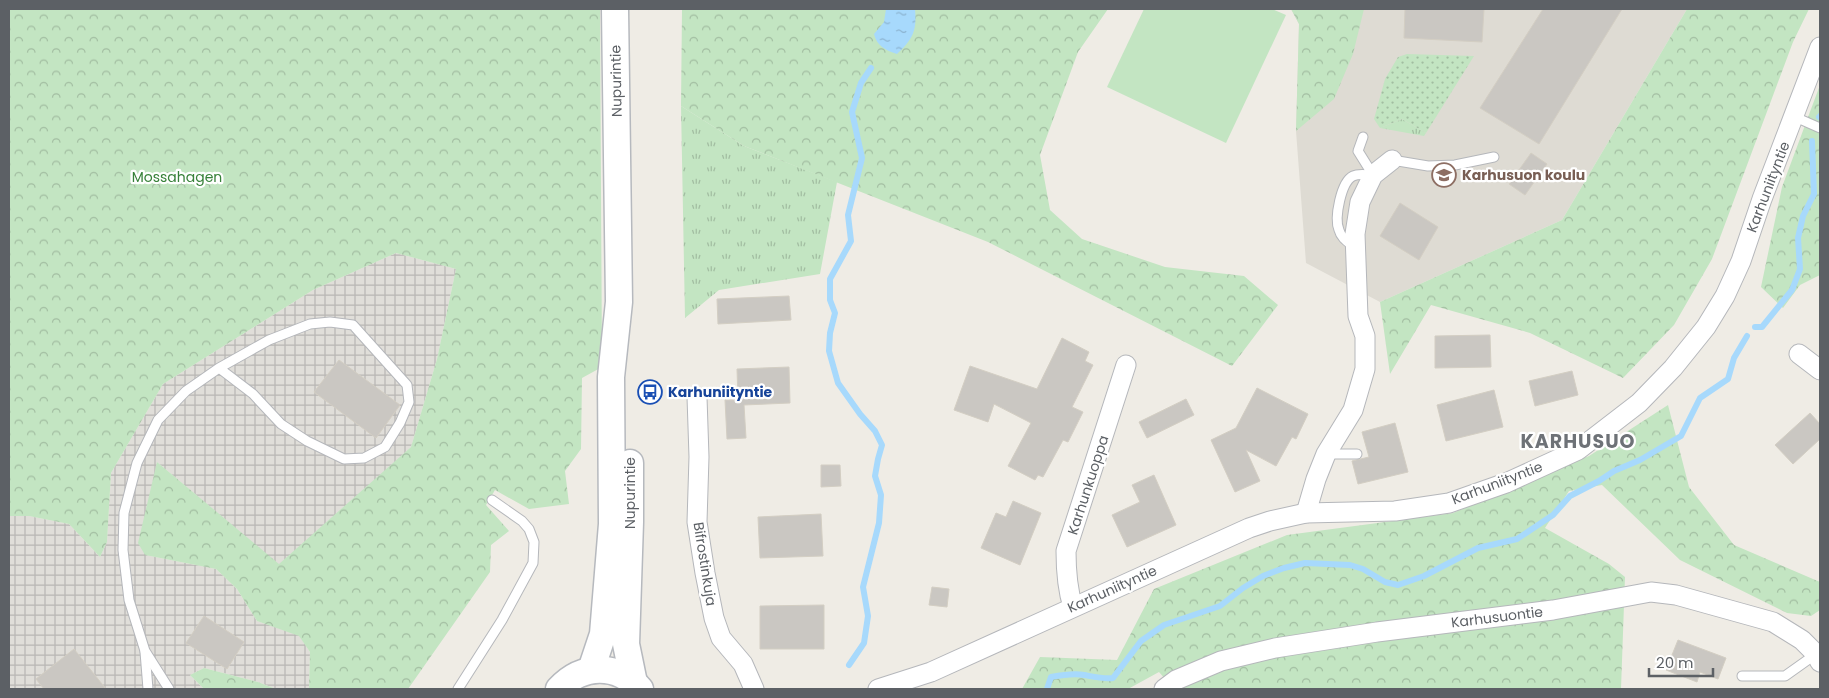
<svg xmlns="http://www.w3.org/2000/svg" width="1829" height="698" font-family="Poppins,sans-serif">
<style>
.industrial{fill:url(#industrial-grid)}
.education{fill:#dedbd3}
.grass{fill:url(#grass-tufts)}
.forest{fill:url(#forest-crowns)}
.park{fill:url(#park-dots)}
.pitch{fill:#c3e5c2}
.water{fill:url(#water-ripples)}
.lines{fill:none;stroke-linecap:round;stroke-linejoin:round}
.stream{stroke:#a7d9fc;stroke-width:6}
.building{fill:#cac7c2;stroke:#d3cec3}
.lane-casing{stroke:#b5b7bb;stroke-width:11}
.street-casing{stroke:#b5b7bb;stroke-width:21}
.secondary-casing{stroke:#b6b9be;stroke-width:29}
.lane{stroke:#fff;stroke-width:9}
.street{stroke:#fff;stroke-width:19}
.secondary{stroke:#fff;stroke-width:26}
.labels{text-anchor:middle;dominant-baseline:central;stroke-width:4.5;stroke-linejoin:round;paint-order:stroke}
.street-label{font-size:14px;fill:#5c6065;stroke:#fff}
.education-label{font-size:14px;font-weight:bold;fill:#785e54;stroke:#fff;text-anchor:start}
.park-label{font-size:14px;fill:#378139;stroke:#fff}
.transit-label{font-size:14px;font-weight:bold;fill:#164399;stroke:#fff;text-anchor:start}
.district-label{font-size:19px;font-weight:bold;letter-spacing:1px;fill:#6e7277;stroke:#fff}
</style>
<defs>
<pattern id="industrial-grid" width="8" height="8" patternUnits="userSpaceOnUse" patternTransform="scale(1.25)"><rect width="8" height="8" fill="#e0ded9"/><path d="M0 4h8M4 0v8" fill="none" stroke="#b9b7b4"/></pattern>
<pattern id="grass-tufts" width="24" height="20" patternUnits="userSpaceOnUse" patternTransform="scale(1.25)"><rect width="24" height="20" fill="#c3e5c2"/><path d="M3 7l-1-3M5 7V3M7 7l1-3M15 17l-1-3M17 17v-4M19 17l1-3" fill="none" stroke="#a2bda1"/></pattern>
<pattern id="forest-crowns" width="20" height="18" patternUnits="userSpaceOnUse" patternTransform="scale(1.25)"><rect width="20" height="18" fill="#c3e5c2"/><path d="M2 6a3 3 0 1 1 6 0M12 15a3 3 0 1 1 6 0" fill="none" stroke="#a2bda1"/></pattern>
<pattern id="park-dots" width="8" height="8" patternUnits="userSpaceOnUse" patternTransform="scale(1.25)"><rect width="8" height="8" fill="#c3e5c2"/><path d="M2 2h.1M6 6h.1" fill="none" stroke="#a2bda1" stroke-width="1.8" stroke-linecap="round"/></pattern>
<pattern id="water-ripples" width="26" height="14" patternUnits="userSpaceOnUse" patternTransform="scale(1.25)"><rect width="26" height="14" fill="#a7d9fc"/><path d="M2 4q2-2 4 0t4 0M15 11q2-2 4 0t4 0" fill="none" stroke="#8bb3d0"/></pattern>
</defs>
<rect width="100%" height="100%" fill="#efece5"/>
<path class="industrial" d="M 396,253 L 456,269 L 437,359 L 411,447 L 358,496 L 279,565 L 157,462 L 145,555 L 216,569 L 237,589 L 257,621 L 299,635 L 310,652 L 309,689 L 276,689 L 258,682 L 204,668 L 190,675 L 204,689 L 10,689 L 9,516 L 29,516 L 69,524 L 100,557 L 107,542 L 111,473 L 163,384 L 313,290 Z"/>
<path class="education" d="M 1291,9 L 1687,9 L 1562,220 L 1380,302 L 1306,263 L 1296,131 L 1299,24 Z"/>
<g class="grass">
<path d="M 681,106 L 744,146 L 837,182 L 820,274 L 719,290 L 685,318 Z"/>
<path d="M 1402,119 L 1426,133 L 1424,136 L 1380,128 Z"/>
</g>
<g class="forest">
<path d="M 9,9 L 600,9 L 602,367 L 582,378 L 581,449 L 565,471 L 569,504 L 529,509 L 495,490 L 486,505 L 509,531 L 491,545 L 490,572 L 408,689 L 307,689 L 309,689 L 310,652 L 299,636 L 257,621 L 237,589 L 216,569 L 145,555 L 138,543 L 157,462 L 279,564 L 411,447 L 437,359 L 456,269 L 396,253 L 313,290 L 163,384 L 111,473 L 107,542 L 100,557 L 69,524 L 29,516 L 9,516 Z"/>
<path d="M 682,9 L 1108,9 L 1078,52 L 1040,155 L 1050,210 L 1082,239 L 1165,267 L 1244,276 L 1278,305 L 1232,366 L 988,242 L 744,146 L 681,106 Z"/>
<path d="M 1291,9 L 1364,9 L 1353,54 L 1334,99 L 1296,131 L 1299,24 Z"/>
<path d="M 1687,9 L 1809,9 L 1793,42 L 1712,259 L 1674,325 L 1623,378 L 1530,333 L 1431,305 L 1390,374 L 1380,302 L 1562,220 Z"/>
<path d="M 1820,85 L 1820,275 L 1800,285 L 1783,308 L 1761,287 L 1782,187 Z"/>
<path d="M 1668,405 L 1689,487 L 1734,545 L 1820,582 L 1820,610 L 1811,616 L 1787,613 L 1680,560 L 1602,485 L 1569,491 L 1545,528 L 1609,564 L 1625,577 L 1621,689 L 1174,689 L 1159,672 L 1128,689 L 1022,689 L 1040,657 L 1117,660 L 1154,589 L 1287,535 L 1453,513 L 1589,456 Z"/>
<path d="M 204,668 L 258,682 L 276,689 L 204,689 L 190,675 Z"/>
</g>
<path class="park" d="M 1407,54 L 1474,56 L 1426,133 L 1402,119 L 1380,128 L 1374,119 L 1385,79 L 1398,57 Z"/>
<path class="pitch" d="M 1144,9 L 1272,9 L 1286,15 L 1226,143 L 1107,87 Z"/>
<path class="water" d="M 886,9 L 915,9 C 917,31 913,39 897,54 C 885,50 877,46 874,34 L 884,22 Z"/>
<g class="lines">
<g class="stream">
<path d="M 1819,117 L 1820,116"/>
<path d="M 1755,327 L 1762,327 L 1792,290 L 1800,269 L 1798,238 L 1803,216 L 1814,194 L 1812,141"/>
<path d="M 849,665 L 864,643 L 868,616 L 863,587 L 879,523 L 881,495 L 875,476 L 878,459 L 882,445 L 875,431 L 860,414 L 838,383 L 829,351 L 830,333 L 835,313 L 830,300 L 830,279 L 851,241 L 848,215 L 862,158 L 852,112 L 861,83 L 871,68"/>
<path d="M 1047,689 L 1051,677 C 1062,675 1073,673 1084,675 C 1095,677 1103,679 1113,678 L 1141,641 L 1164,625 L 1220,606 L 1243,588 L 1263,576 L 1284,568 L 1305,563 L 1350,565 L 1363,569 L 1385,582 L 1398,585 L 1424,576 L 1478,548 L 1517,539 L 1553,515 L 1570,496 L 1599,481 L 1614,471 L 1640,460 L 1681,436 L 1700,398 L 1728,379 L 1734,358 L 1747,336"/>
</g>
</g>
<g class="building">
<path d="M 1405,9 L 1484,9 L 1482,42 L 1404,38 Z"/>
<path d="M 1543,9 L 1622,9 L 1539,144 L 1480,108 Z"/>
<path d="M 1531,153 L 1547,164 L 1525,195 L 1509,184 Z"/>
<path d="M 1400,203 L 1438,227 L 1419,260 L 1380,236 Z"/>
<path d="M 789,296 L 791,320 L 718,324 L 717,299 Z"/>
<path d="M 1490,335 L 1491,367 L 1435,368 L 1435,336 Z"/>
<path d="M 1062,338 L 1089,352 L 1085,361 L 1093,365 L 1072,407 L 1083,412 L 1068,442 L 1063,440 L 1043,477 L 1038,475 L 1035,480 L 1008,466 L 1031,423 L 994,404 L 988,422 L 954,410 L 970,366 L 1037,389 Z"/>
<path d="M 339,360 L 400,405 L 376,438 L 314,392 Z"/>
<path d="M 789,367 L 790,403 L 744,405 L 746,438 L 727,439 L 725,400 L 738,400 L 737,369 Z"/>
<path d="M 1572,371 L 1578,395 L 1535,406 L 1529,381 Z"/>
<path d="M 1257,388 L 1308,414 L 1296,439 L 1292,437 L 1276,466 L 1246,450 L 1260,481 L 1235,492 L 1211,440 L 1236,428 Z"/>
<path d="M 1494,390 L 1503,427 L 1446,441 L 1437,405 Z"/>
<path d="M 1186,399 L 1194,415 L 1147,438 L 1139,422 Z"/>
<path d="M 1810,413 L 1820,424 L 1820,439 L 1793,464 L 1775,445 Z"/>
<path d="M 1395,423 L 1408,472 L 1358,484 L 1352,461 L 1369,457 L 1362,432 Z"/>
<path d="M 821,465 L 840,465 L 841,486 L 821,487 Z"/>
<path d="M 1154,475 L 1176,525 L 1127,547 L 1112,515 L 1140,502 L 1132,485 Z"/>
<path d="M 1013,501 L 1041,513 L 1020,565 L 981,548 L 996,513 L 1006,517 Z"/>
<path d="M 821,514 L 823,556 L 760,558 L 758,517 Z"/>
<path d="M 932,587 L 949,589 L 947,607 L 929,605 Z"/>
<path d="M 824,605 L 824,649 L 760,649 L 760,606 Z"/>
<path d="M 204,616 L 244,642 L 227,669 L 186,643 Z"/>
<path d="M 1678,640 L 1726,658 L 1718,679 L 1700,672 L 1697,682 L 1666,670 Z"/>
<path d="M 74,649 L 106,689 L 44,689 L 36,679 Z"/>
</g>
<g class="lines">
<g class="lane-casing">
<g id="lane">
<path d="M 1795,117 L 1820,128"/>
<path d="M 1363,137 L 1358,151 L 1373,175"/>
<path d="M 1392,160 L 1428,166 L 1455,165 L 1494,157"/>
<path d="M 1354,247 C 1348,242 1341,238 1339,230 C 1334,218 1341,182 1353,176 C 1359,173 1366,175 1373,175"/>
<path d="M 1327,454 L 1357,454"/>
<path d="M 145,652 L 148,689"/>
<path d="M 1742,676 L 1785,676 L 1816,654"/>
<path d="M 169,689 L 145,651 L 129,600 L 123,550 L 124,513 L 137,463 L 158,420 L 186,391 L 219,368 L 269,340 L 310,324 L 330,322 L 353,325 L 407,385 L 409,402 L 400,423 L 385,447 L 364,458 L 344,459 L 307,441 L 281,424 L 253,394 L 219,368"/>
<path d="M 458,689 L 502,620 L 533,563 L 534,542 L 529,529 L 522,521 L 492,500"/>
</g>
</g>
<g class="street-casing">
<g id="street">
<path d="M 1799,354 L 1820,370"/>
<path d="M 697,397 L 699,457 L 697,522 L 705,573 L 714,618 L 721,638 L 743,664 L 754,689"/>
<path d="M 1306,513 L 1316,479 L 1326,454 L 1353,410 L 1365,369 L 1365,336 L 1358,316 L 1355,234 L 1360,202 L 1373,175 L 1392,160"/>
<path d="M 1073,607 C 1067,588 1066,571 1066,551 L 1126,365"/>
<path d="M 878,689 L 931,672 L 1249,528 L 1270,521 L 1306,513 L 1395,511 L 1449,503 L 1506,483 L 1578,450 L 1639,403 L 1673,368 L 1706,327 L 1725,296 L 1741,261 L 1762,199 L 1820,47"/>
<path d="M 1164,689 L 1176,680 L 1221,661 L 1275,648 L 1377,632 L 1553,610 L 1651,592 L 1676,595 L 1773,622 L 1802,640 L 1816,654 L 1820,662"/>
</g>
</g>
<g class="secondary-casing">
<g id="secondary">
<path d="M 630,463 L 630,522 L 626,644 L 634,683"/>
<path d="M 591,670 L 603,634 L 612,524 L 611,377 L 619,302 L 615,9"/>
<path d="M 559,689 C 582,664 617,663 640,689"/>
</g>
</g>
<use href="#lane" class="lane"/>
<use href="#street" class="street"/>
<use href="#secondary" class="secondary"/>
</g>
<defs>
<g id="school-ring" transform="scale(1.25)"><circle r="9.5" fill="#fff" stroke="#8d6e63" stroke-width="1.5"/><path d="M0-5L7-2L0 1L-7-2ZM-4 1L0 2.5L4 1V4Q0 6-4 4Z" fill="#8d6e63"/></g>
<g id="bus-ring" transform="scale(1.25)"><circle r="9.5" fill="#fff" stroke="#1a4fb4" stroke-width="1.5"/><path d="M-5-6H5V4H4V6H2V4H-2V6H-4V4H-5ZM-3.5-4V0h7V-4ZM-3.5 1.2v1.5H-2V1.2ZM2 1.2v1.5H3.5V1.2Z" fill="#1a4fb4"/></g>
</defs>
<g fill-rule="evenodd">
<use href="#school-ring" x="1444" y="175"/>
<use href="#bus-ring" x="650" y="392"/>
</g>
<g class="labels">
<g class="street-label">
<text transform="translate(616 81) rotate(-91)">Nupurintie</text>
<text transform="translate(1768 187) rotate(-69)">Karhuniityntie</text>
<text transform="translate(1497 483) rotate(-21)">Karhuniityntie</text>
<text transform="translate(1088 485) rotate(-72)">Karhunkuoppa</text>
<text transform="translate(630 493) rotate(-90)">Nupurintie</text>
<text transform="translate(705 564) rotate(81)">Bifrostinkuja</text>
<text transform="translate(1112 589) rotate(-24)">Karhuniityntie</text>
<text transform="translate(1497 617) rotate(-7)">Karhusuontie</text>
</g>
<g class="education-label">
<text x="1462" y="175">Karhusuon koulu</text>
</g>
<g class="park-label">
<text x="177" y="177">Mossahagen</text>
</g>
<g class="transit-label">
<text x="668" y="392">Karhuniityntie</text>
</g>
<g class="district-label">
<text x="1578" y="441">KARHUSUO</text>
</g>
</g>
<rect width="1829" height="698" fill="none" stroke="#5c6065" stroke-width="20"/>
<path d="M1649 668v8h64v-8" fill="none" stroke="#5c6065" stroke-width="2.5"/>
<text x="1656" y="668" font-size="15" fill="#5c6065" stroke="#ffffff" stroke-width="4" paint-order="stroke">20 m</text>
</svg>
